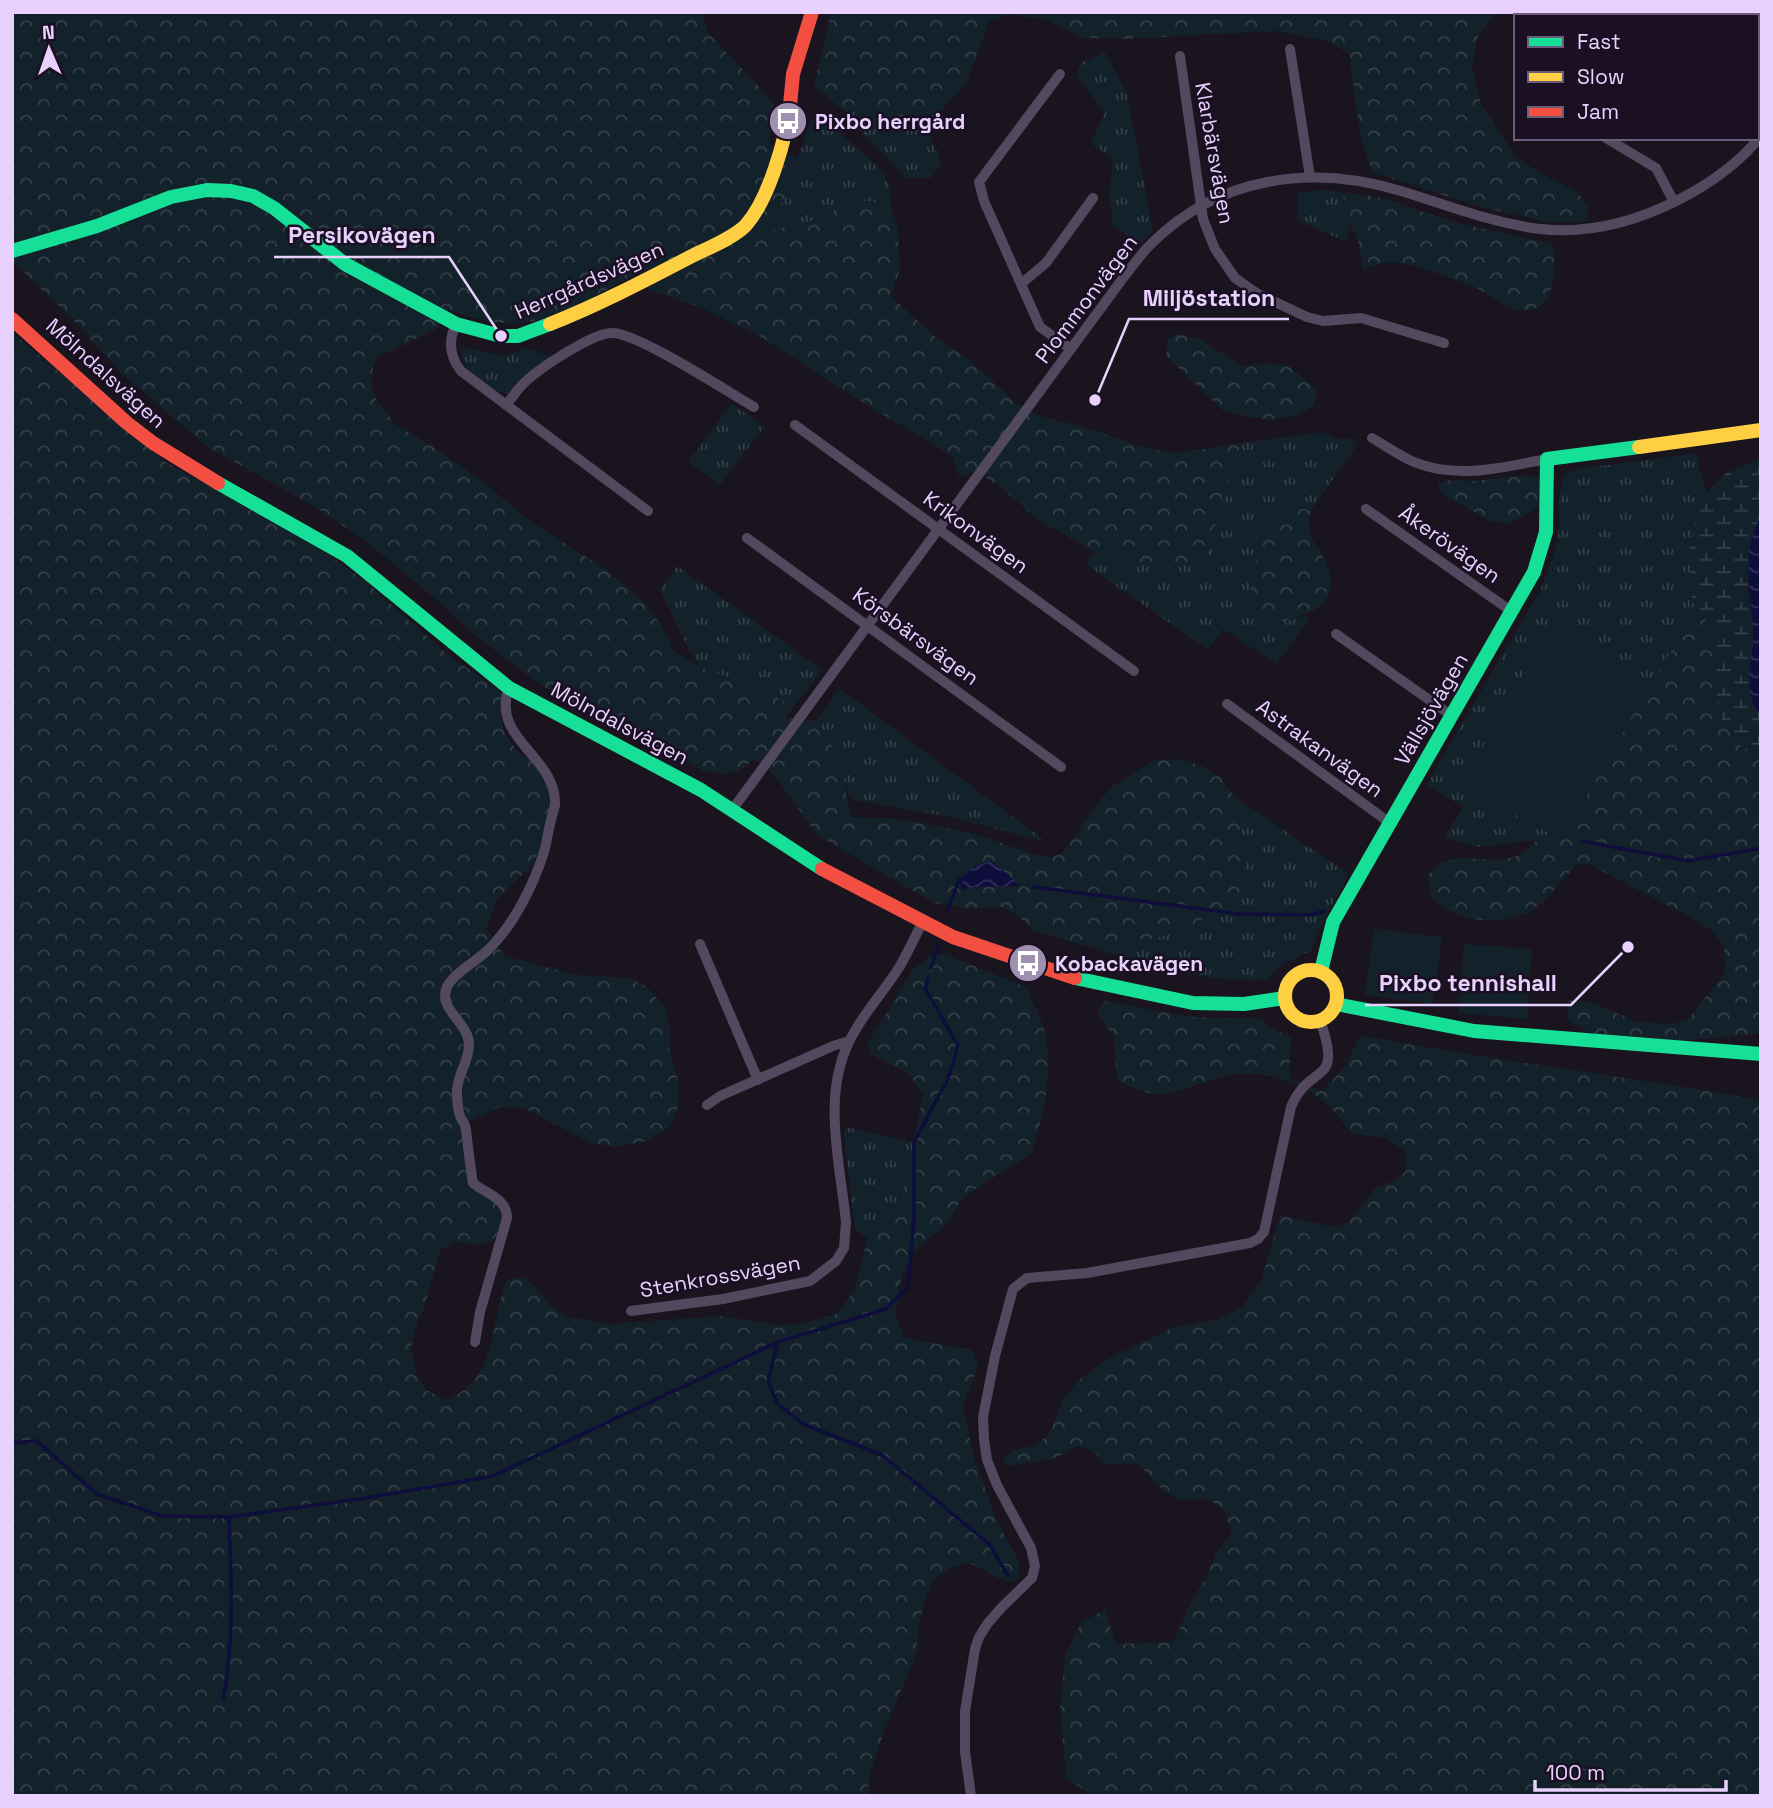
<svg xmlns="http://www.w3.org/2000/svg" width="1773" height="1808" font-family="'Space Grotesk',sans-serif">
<style>
.grass{fill:url(#grass-tufts)}
.forest{fill:url(#forest-crowns)}
.wetland{fill:url(#wetland-marsh)}
.pitch{fill:#13212a}
.water{fill:url(#water-waves)}
.lines{fill:none;stroke-linecap:round;stroke-linejoin:round}
.stream{stroke:#0e0d3c;stroke-width:3.5}
.street{stroke:#52495f;stroke-width:10}
.fast{stroke:#16e098;stroke-width:14}
.slow{stroke:#ffcf43;stroke-width:14}
.jam{stroke:#f24e42;stroke-width:14}
.labels{text-anchor:middle;dominant-baseline:central;stroke-width:5;stroke-linejoin:round;paint-order:stroke}
.poi-label{font-size:21px;font-weight:bold;fill:#e8d2fd;stroke:#1a0f23;text-anchor:start}
.street-label{font-size:21px;fill:#e8d2fd;stroke:#1a0f23}
.leader{fill:none;stroke:#e8d2fd;stroke-width:2.5}
.callout-dot{fill:#e8d2fd;stroke:#1a0f23;stroke-width:2.5}
.callout-label{font-size:23px;text-anchor:middle;font-weight:bold;fill:#e8d2fd;stroke:#1a0f23;stroke-width:5;stroke-linejoin:round;paint-order:stroke}
</style>
<defs>
<pattern id="grass-tufts" width="24" height="20" patternUnits="userSpaceOnUse" patternTransform="scale(1.75)"><rect width="24" height="20" fill="#13212a"/><path d="M3 7l-1-3M5 7V3M7 7l1-3M15 17l-1-3M17 17v-4M19 17l1-3" fill="none" stroke="#35404a"/></pattern>
<pattern id="forest-crowns" width="20" height="18" patternUnits="userSpaceOnUse" patternTransform="scale(1.75)"><rect width="20" height="18" fill="#13212a"/><path d="M2 6a3 3 0 1 1 6 0M12 15a3 3 0 1 1 6 0" fill="none" stroke="#35404a"/></pattern>
<pattern id="wetland-marsh" width="20" height="14" patternUnits="userSpaceOnUse" patternTransform="scale(1.75)"><rect width="20" height="14" fill="#13212a"/><path d="M1 5h8M5 5V1M11 12h8M15 12V8" fill="none" stroke="#35404a"/></pattern>
<pattern id="water-waves" width="16" height="10" patternUnits="userSpaceOnUse" patternTransform="scale(1.75)"><rect width="16" height="10" fill="#0e0d3c"/><path d="M0 5q4-4 8 0t8 0" fill="none" stroke="#312f59"/></pattern>
</defs>
<rect width="100%" height="100%" fill="#19141e"/>
<g class="grass">
<path d="M 1105,52 L 1127,94 L 1153,231 L 1140,244 L 1113,225 L 1109,195 L 1113,165 L 1108,155 L 1090,143 L 1105,113 L 1076,75 L 1081,63 Z"/>
<path d="M 859,101 L 876,109 L 905,130 L 927,129 L 942,164 L 931,178 L 904,178 C 889,154 861,140 848,114 Z"/>
<path d="M 818,114 L 881,169 L 890,185 L 891,206 C 850,193 838,212 803,224 C 790,228 775,229 761,233 C 789,199 796,161 810,121 Z"/>
<path d="M 1329,190 L 1344,193 C 1340,213 1353,219 1348,239 L 1344,241 L 1297,220 L 1297,192 Z"/>
<path d="M 461,346 L 502,356 L 526,348 L 552,357 L 506,394 C 488,387 457,369 461,346 Z"/>
<path d="M 732,403 L 764,427 L 720,485 L 688,462 Z"/>
<path d="M 1322,432 L 1338,439 L 1348,438 L 1358,444 L 1311,510 L 1292,508 L 1272,516 L 1263,527 L 1251,587 L 1242,602 L 1287,621 L 1305,616 L 1309,619 L 1277,664 L 1223,629 L 1208,650 L 1090,568 L 1087,559 L 1095,552 L 1127,558 L 1153,566 L 1206,555 L 1241,443 Z"/>
<path d="M 1698,453 L 1699,468 L 1707,492 L 1696,518 L 1690,589 L 1696,612 L 1651,683 L 1552,627 L 1462,783 L 1561,840 L 1537,840 L 1478,847 L 1444,838 L 1463,807 L 1426,785 L 1540,591 C 1548,571 1557,550 1559,528 C 1560,509 1557,492 1565,474 L 1577,469 Z"/>
<path d="M 677,566 L 823,670 L 785,718 L 765,691 L 700,667 L 687,646 L 660,590 Z"/>
<path d="M 839,688 L 1047,842 L 950,817 L 853,800 L 847,791 L 838,755 L 816,721 Z"/>
<path d="M 1235,797 L 1349,874 L 1325,919 L 1311,951 L 1282,964 L 1267,980 C 1207,984 1153,965 1096,949 L 1120,940 L 1155,939 L 1243,839 Z"/>
<path d="M 846,1127 L 914,1142 L 906,1179 L 898,1204 L 867,1238 L 855,1229 L 844,1137 Z"/>
</g>
<g class="forest">
<path d="M 12,12 L 702,12 L 709,34 L 765,93 L 775,107 L 769,144 L 797,158 L 789,187 L 776,215 L 762,232 C 779,228 795,227 811,221 C 845,208 852,193 891,206 L 898,229 L 900,270 L 891,296 L 934,336 L 971,361 L 1018,405 L 1043,417 L 1080,426 L 1149,449 L 1179,453 L 1241,443 L 1206,555 L 1197,564 L 1174,567 L 1153,566 L 1127,558 L 1095,552 L 1038,520 L 1002,488 L 976,471 L 960,478 L 952,457 L 932,443 L 858,400 L 758,335 L 700,307 L 649,290 L 632,276 C 565,312 527,341 449,310 L 437,329 L 378,357 L 373,367 L 372,386 L 377,401 L 395,424 L 441,452 L 482,481 L 530,521 L 605,569 L 642,600 L 662,626 L 673,650 L 700,667 L 765,691 L 784,702 L 786,718 L 816,721 L 838,755 L 851,817 C 891,816 942,825 980,836 C 999,841 1017,850 1037,855 C 1047,858 1054,857 1063,853 L 1097,803 L 1113,786 L 1154,760 L 1181,759 L 1202,766 L 1220,777 L 1235,797 L 1243,839 L 1245,880 L 1235,900 L 1199,922 L 1155,939 L 1120,940 L 1096,949 L 1034,931 L 1017,915 L 1001,907 L 964,908 L 934,903 L 817,835 L 776,777 L 755,759 L 740,770 L 726,774 L 703,771 L 627,734 L 541,685 L 477,637 L 432,596 L 364,540 L 312,505 L 209,448 L 121,373 L 72,319 L 12,261 Z"/>
<path d="M 831,12 L 1496,12 L 1478,37 L 1472,66 L 1481,104 L 1516,157 L 1540,173 L 1576,191 L 1588,205 L 1588,221 L 1547,222 L 1480,207 L 1372,172 L 1360,135 L 1349,54 L 1328,41 L 1277,31 L 1123,39 L 1082,38 L 1049,21 L 1010,14 L 989,22 L 966,84 L 940,111 L 927,129 L 905,130 L 876,109 L 859,101 L 848,114 L 814,86 Z"/>
<path d="M 1344,193 C 1379,193 1412,209 1445,219 C 1480,229 1517,236 1553,244 C 1556,267 1557,315 1520,310 C 1505,309 1490,294 1476,288 C 1457,280 1435,272 1415,266 C 1404,263 1393,262 1382,263 C 1375,265 1370,269 1362,268 C 1361,260 1361,251 1359,244 C 1353,225 1340,214 1344,193 Z"/>
<path d="M 12,332 L 162,460 L 318,547 L 367,583 L 447,654 L 502,693 L 500,715 L 505,734 L 517,751 L 539,766 L 550,793 L 551,821 L 545,841 L 531,866 L 496,900 L 487,929 L 504,956 L 577,975 L 630,978 L 647,987 L 666,1009 L 670,1030 L 669,1048 L 679,1084 L 679,1106 L 670,1127 L 648,1141 L 616,1147 L 591,1143 L 524,1108 L 499,1107 L 463,1124 L 477,1183 L 497,1200 L 504,1217 L 497,1235 L 491,1242 L 480,1245 L 454,1242 L 440,1250 L 425,1306 L 416,1326 L 411,1348 L 417,1374 L 426,1390 L 445,1400 C 498,1383 490,1320 507,1279 L 524,1277 L 540,1291 L 549,1305 L 565,1316 L 610,1324 L 720,1316 L 778,1325 L 807,1323 L 836,1314 L 855,1290 L 867,1238 L 898,1204 L 906,1179 L 923,1095 L 909,1074 L 870,1054 L 868,1043 L 911,972 L 930,955 L 945,954 L 1026,987 C 1032,1003 1043,1020 1046,1037 C 1053,1075 1043,1119 1031,1154 L 975,1189 L 961,1200 L 947,1224 L 913,1252 L 901,1281 L 895,1315 L 905,1338 L 972,1350 L 978,1365 L 963,1408 L 974,1457 L 996,1519 L 1019,1561 L 1018,1575 L 1015,1581 C 996,1583 987,1568 970,1564 C 960,1563 941,1571 935,1579 C 925,1593 915,1636 917,1653 C 906,1680 863,1773 869,1796 L 12,1796 Z"/>
<path d="M 1177,334 L 1199,339 L 1243,366 L 1273,363 L 1289,367 L 1311,384 L 1318,392 L 1313,406 L 1298,415 L 1270,420 L 1249,417 L 1222,410 L 1166,356 L 1168,339 Z"/>
<path d="M 1528,475 L 1539,478 L 1541,505 L 1510,524 L 1490,521 L 1442,494 L 1437,484 L 1450,480 L 1472,481 Z"/>
<path d="M 1292,508 L 1311,510 C 1304,543 1317,538 1327,565 C 1344,607 1302,619 1270,623 L 1241,602 L 1251,587 L 1263,527 L 1272,516 Z"/>
<path d="M 1696,612 L 1708,621 L 1718,648 L 1714,678 L 1735,742 L 1761,758 L 1761,1033 L 1673,1042 L 1600,1038 L 1568,1021 L 1568,1000 L 1593,1003 L 1637,1022 L 1674,1024 L 1690,1017 L 1725,972 L 1724,947 L 1711,930 L 1689,916 L 1588,864 L 1576,865 C 1566,876 1557,888 1547,898 C 1523,923 1485,926 1454,913 C 1446,910 1439,903 1431,898 L 1428,875 C 1449,847 1479,864 1510,858 C 1521,856 1529,847 1537,840 L 1561,840 L 1651,683 Z"/>
<path d="M 1104,1001 L 1192,1017 L 1261,1019 L 1275,1030 L 1291,1037 L 1289,1078 L 1322,1091 L 1347,1064 L 1360,1035 C 1490,1060 1621,1076 1751,1098 L 1761,1101 L 1761,1796 L 1090,1796 L 1080,1787 L 1066,1779 L 1060,1708 L 1065,1655 L 1081,1623 L 1105,1609 L 1116,1644 L 1174,1642 L 1191,1602 L 1207,1576 L 1216,1553 L 1232,1533 L 1224,1510 L 1208,1499 L 1181,1500 L 1165,1492 L 1137,1463 L 1108,1465 L 1093,1452 L 1078,1446 L 1055,1458 L 1007,1466 L 1003,1458 L 1012,1451 L 1037,1445 L 1049,1434 L 1063,1399 L 1078,1381 L 1104,1361 L 1174,1327 L 1216,1320 L 1242,1307 L 1261,1281 L 1280,1215 L 1333,1227 L 1348,1223 L 1375,1188 L 1394,1181 L 1406,1171 L 1406,1152 L 1385,1138 L 1352,1134 C 1342,1122 1332,1107 1319,1098 C 1294,1078 1257,1069 1226,1076 C 1179,1087 1166,1108 1117,1080 L 1114,1037 L 1097,1013 Z"/>
</g>
<path class="wetland" d="M 1761,459 L 1761,516 L 1749,556 L 1748,590 L 1753,629 L 1755,709 L 1761,715 L 1761,758 L 1735,742 L 1722,720 L 1714,678 L 1718,648 L 1708,621 L 1696,612 L 1690,589 L 1690,547 L 1696,518 L 1707,492 L 1726,473 Z"/>
<g class="pitch">
<path d="M 1552,626 L 1651,683 L 1561,840 L 1461,784 Z"/>
<path d="M 1374,928 L 1442,937 L 1433,1004 L 1365,995 Z"/>
<path d="M 1464,944 L 1532,949 L 1527,1019 L 1458,1013 Z"/>
</g>
<g class="water">
<path d="M 1761,516 L 1761,715 C 1740,693 1754,659 1753,633 C 1753,593 1739,555 1761,516 Z"/>
<path d="M 992,861 L 1020,886 L 973,887 L 962,891 L 959,880 L 973,867 Z"/>
</g>
<g class="lines">
<g class="stream">
<path d="M 1582,841 L 1688,861 L 1761,848"/>
<path d="M 1034,887 L 1240,914 L 1311,915 L 1324,911"/>
<path d="M 947,912 L 959,880 L 962,880"/>
<path d="M 931,968 L 938,945"/>
<path d="M 778,1342 L 768,1381 L 777,1403 L 803,1424 L 882,1455 L 990,1545 L 1008,1576"/>
<path d="M 12,1443 L 37,1441 L 97,1494 L 162,1516 L 229,1517 L 360,1499 L 493,1476 L 778,1342 L 886,1309 L 908,1287 L 914,1218 L 914,1142 L 948,1079 L 958,1046 L 925,988 L 928,978"/>
<path d="M 223,1699 C 235,1640 231,1578 229,1517"/>
</g>
<g class="street">
<path d="M 1290,49 L 1310,177"/>
<path d="M 1180,56 L 1203,219 L 1215,249 L 1235,278 L 1258,294 L 1307,317 L 1323,321 L 1361,318 L 1444,343"/>
<path d="M 1060,74 L 979,182 L 984,201 L 1040,327 L 1071,349"/>
<path d="M 1606,138 L 1656,168 L 1674,202"/>
<path d="M 1022,283 L 1046,263 L 1093,198"/>
<path d="M 456,324 C 448,341 449,356 461,371 L 648,511"/>
<path d="M 506,405 C 512,398 517,390 523,384 C 538,369 591,334 611,333 C 635,331 728,392 754,407"/>
<path d="M 795,425 L 1134,671"/>
<path d="M 1372,438 C 1386,446 1400,456 1414,462 C 1458,480 1503,467 1547,459"/>
<path d="M 1366,509 L 1511,611"/>
<path d="M 747,538 L 1061,767"/>
<path d="M 1336,634 L 1452,716"/>
<path d="M 1227,704 L 1390,823"/>
<path d="M 732,810 L 1123,278 C 1132,267 1140,255 1150,245 C 1218,176 1312,164 1401,191 C 1447,205 1492,223 1540,229 C 1588,234 1635,222 1678,200 C 1710,184 1738,164 1761,136"/>
<path d="M 700,944 L 758,1080"/>
<path d="M 707,1105 L 720,1096 L 833,1046 L 849,1041"/>
<path d="M 631,1311 L 723,1299 L 810,1281 L 836,1261 L 844,1248 L 846,1222 C 840,1163 822,1097 849,1042 C 862,1014 884,992 900,966 C 908,952 915,937 922,923"/>
<path d="M 475,1342 L 480,1312 L 507,1218 C 507,1198 486,1194 473,1183 C 470,1165 468,1147 466,1130 C 466,1124 462,1121 460,1116 C 457,1108 457,1097 457,1089 C 458,1074 470,1059 469,1043 C 468,1023 437,1008 447,987 C 453,973 479,960 490,948 C 514,924 534,884 544,852 C 547,842 548,831 551,820 C 552,815 554,810 555,805 C 557,756 490,739 509,688"/>
<path d="M 971,1796 L 965,1752 L 965,1711 L 975,1649 L 979,1637 L 988,1623 L 1002,1607 L 1032,1578 L 1035,1566 L 1031,1548 L 997,1485 L 987,1460 L 984,1439 L 983,1417 L 995,1356 L 1013,1289 L 1027,1278 L 1087,1273 L 1250,1243 L 1258,1239 L 1264,1232 L 1291,1107 C 1310,1061 1344,1088 1320,1020"/>
</g>
<g class="fast">
<path d="M 12,251 L 97,226 L 171,197 L 207,190 L 231,191 L 253,196 L 274,208 L 345,264 L 456,324 L 501,336 L 518,336 L 550,324"/>
<path d="M 218,483 L 347,556 L 509,688 L 701,790 L 822,869"/>
<path d="M 1321,971 L 1333,922 L 1534,572 L 1546,532 L 1547,459 L 1639,447"/>
<path d="M 1075,978 L 1193,1003 L 1244,1004 L 1285,998"/>
<path d="M 1336,1004 L 1474,1031 L 1761,1054"/>
</g>
<g class="slow">
<path d="M 550,324 C 598,305 644,281 690,257 C 706,249 734,238 746,225 C 769,199 786,139 790,105"/>
<path d="M 1639,447 L 1761,430"/>
<circle cx="1311" cy="996" r="26"/>
</g>
<g class="jam">
<path d="M 790,105 L 793,74 L 812,12"/>
<path d="M 12,319 L 127,423 L 153,443 L 218,483"/>
<path d="M 822,869 L 953,937 L 1075,978"/>
</g>
</g>
<defs>
<g id="bus-disc" transform="scale(2.0125)"><circle r="9.5" fill="#a090af" stroke="#1a0f23"/><path d="M-5-6H5V4H4V6H2V4H-2V6H-4V4H-5ZM-3.5-4V0h7V-4ZM-3.5 1.2v1.5H-2V1.2ZM2 1.2v1.5H3.5V1.2Z" fill="#fff"/></g>
</defs>
<g fill-rule="evenodd">
<use href="#bus-disc" x="788" y="121"/>
<use href="#bus-disc" x="1028" y="963"/>
</g>
<g class="labels">
<g class="poi-label">
<text x="815" y="121">Pixbo herrgård</text>
<text x="1055" y="963">Kobackavägen</text>
</g>
<g class="street-label">
<text transform="translate(1215 153) rotate(80)">Klarbärsvägen</text>
<text transform="translate(589 280) rotate(-24)">Herrgårdsvägen</text>
<text transform="translate(1086 299) rotate(-53)">Plommonvägen</text>
<text transform="translate(106 373) rotate(42)">Mölndalsvägen</text>
<text transform="translate(976 532) rotate(36)">Krikonvägen</text>
<text transform="translate(1450 544) rotate(35)">Åkerövägen</text>
<text transform="translate(916 636) rotate(36)">Körsbärsvägen</text>
<text transform="translate(1431 709) rotate(-60)">Vällsjövägen</text>
<text transform="translate(620 723) rotate(28)">Mölndalsvägen</text>
<text transform="translate(1320 748) rotate(36)">Astrakanvägen</text>
<text transform="translate(720 1276) rotate(-10)">Stenkrossvägen</text>
</g>
</g>
<path class="leader" d="M501 336L449 257H274M1095 400L1129 319H1289M1628 947L1571 1005H1365"/>
<g class="callout-dot">
<circle cx="501" cy="336" r="7"/>
<circle cx="1095" cy="400" r="7"/>
<circle cx="1628" cy="947" r="7"/>
</g>
<g class="callout-label">
<text x="362" y="243">Persikovägen</text>
<text x="1209" y="306">Miljöstation</text>
<text x="1468" y="991">Pixbo tennishall</text>
</g>
<rect width="1773" height="1808" fill="none" stroke="#e8d2fd" stroke-width="28"/>
<rect x="1514" y="14" width="245" height="126" fill="#1a0f23" stroke="#6c5d7a" stroke-width="2"/>
<rect x="1528" y="37" width="35" height="10" fill="#16e098" stroke="#6c5d7a" stroke-width="2"/>
<text x="1577" y="49" font-size="21" fill="#e8d2fd">Fast</text>
<rect x="1528" y="72" width="35" height="10" fill="#ffcf43" stroke="#6c5d7a" stroke-width="2"/>
<text x="1577" y="84" font-size="21" fill="#e8d2fd">Slow</text>
<rect x="1528" y="107" width="35" height="10" fill="#f24e42" stroke="#6c5d7a" stroke-width="2"/>
<text x="1577" y="119" font-size="21" fill="#e8d2fd">Jam</text>
<g transform="translate(49 49) rotate(358)" stroke="#1a0f23" stroke-width="5" paint-order="stroke">
<path d="M0-5L12 26L0 18L-12 26Z" fill="#e8d2fd"/>
<text y="-10" font-size="19" font-weight="bold" text-anchor="middle" fill="#e8d2fd">N</text>
</g>
<path d="M1535 1780v10h191v-10" fill="none" stroke="#e8d2fd" stroke-width="3.5"/>
<text x="1546" y="1780" font-size="21" fill="#e8d2fd" stroke="#1a0f23" stroke-width="5" paint-order="stroke">100 m</text>
</svg>
